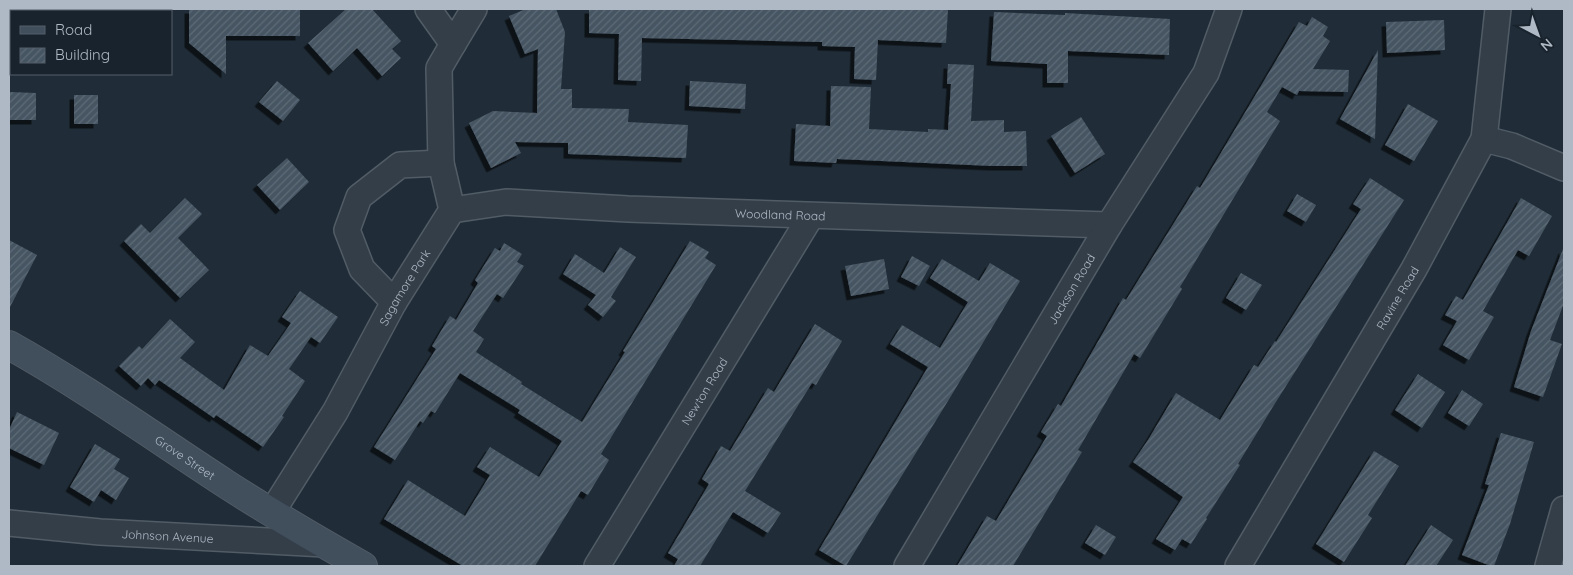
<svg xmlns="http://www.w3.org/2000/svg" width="1573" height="575" font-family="Quicksand,sans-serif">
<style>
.building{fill:url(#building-hatch);filter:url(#shadow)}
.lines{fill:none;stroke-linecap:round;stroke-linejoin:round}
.street-casing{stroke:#515c66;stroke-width:28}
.secondary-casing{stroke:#515c66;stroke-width:30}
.street{stroke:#333e49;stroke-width:25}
.secondary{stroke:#414e5c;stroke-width:28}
.labels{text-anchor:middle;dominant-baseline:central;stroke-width:4;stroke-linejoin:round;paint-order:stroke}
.street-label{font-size:12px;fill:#aeb9c5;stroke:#19232d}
</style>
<defs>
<pattern id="building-hatch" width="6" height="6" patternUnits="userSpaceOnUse" patternTransform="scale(1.25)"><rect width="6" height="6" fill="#465562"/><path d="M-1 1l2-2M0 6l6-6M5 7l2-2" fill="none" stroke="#5e6b77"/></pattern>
<filter id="shadow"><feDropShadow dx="-4.5" dy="4.5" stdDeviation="0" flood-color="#0009"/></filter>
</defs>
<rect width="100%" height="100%" fill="#202d38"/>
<g class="building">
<path d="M 189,9 L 300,9 L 300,36 L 226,36 L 226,74 L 189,43 Z"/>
<path d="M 346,9 L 372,9 L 401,41 L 392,49 L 401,58 L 382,76 L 357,48 L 333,71 L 308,43 Z"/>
<path d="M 526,9 L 556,9 L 565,32 L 561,89 L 572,89 L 572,108 L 629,109 L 628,122 L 688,125 L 686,158 L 568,154 L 568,143 L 515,142 L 521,153 L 491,168 L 469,123 L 493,111 L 537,113 L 538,49 L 525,54 L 509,16 Z"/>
<path d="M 589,9 L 948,9 L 946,43 L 878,40 L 876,80 L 854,79 L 855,47 L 822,46 L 822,42 L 642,38 L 641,81 L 618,80 L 619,34 L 589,33 Z"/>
<path d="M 994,12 L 1065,15 L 1065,13 L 1170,19 L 1169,55 L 1068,51 L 1068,83 L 1047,83 L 1047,64 L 991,61 Z"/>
<path d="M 1312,17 L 1328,27 L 1323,36 L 1330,41 L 1313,69 L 1349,70 L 1348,92 L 1299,91 L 1297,95 L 1282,87 L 1267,112 L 1280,121 L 1180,287 L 1182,289 L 1140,358 L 1134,354 L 1078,450 L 1082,452 L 1013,566 L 957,566 L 987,516 L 996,521 L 1047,436 L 1041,432 L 1058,404 L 1061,406 L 1123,298 L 1126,300 L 1197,186 L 1200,188 L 1299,22 L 1307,26 Z"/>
<path d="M 1444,20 L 1445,50 L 1387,53 L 1386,22 Z"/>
<path d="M 1378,50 L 1375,139 L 1340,119 Z"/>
<path d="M 948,64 L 974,65 L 971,121 L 1004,120 L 1004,132 L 1026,131 L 1027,166 L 993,166 L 837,159 L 836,163 L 794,161 L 796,124 L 830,126 L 831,86 L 871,87 L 869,129 L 928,132 L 928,129 L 948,130 L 951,84 L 947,84 Z"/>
<path d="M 277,81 L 300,100 L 283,121 L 259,102 Z"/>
<path d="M 690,81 L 746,84 L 745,109 L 689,106 Z"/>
<path d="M 10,92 L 36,93 L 36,120 L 9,120 Z"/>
<rect x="74" y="95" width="24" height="29"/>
<path d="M 1408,104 L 1438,121 L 1414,161 L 1385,145 Z"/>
<path d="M 1081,117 L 1105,154 L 1075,173 L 1051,136 Z"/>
<path d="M 287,158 L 309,182 L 280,210 L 257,185 Z"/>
<path d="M 1370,178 L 1404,200 L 1274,405 L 1238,464 L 1240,465 L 1206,518 L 1207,519 L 1191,544 L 1182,539 L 1175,550 L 1156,539 L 1183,497 L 1133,462 L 1148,440 L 1176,393 L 1220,420 L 1254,365 L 1258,367 L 1275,341 L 1276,342 L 1361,209 L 1353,204 Z"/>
<path d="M 1297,194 L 1316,205 L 1306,222 L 1287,211 Z"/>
<path d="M 185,198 L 202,214 L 178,238 L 209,270 L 180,298 L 124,241 L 141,224 L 150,233 Z"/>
<path d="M 1521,198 L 1552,216 L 1529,256 L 1518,250 L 1483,311 L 1494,317 L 1469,360 L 1443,345 L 1457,321 L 1445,315 L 1456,296 L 1463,300 Z"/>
<path d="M 9,240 L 37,255 L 9,309 Z"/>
<path d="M 690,241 L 709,252 L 705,258 L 716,265 L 601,454 L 609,460 L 588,495 L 581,491 L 535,566 L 463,566 L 384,519 L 408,480 L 465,516 L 490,475 L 477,467 L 490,447 L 539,477 L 562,441 L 518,413 L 520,410 L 460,373 L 435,413 L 431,411 L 423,423 L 420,421 L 395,460 L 374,447 L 436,349 L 432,346 L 450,316 L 456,320 L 478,283 L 475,280 L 495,248 L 500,251 L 504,243 L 522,254 L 517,262 L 524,266 L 503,298 L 497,294 L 473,331 L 484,339 L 476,352 L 522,382 L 521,384 L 582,422 L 625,352 L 623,351 Z"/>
<path d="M 620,247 L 636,257 L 611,297 L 616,301 L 603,317 L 588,305 L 596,295 L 563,274 L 575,254 L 604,273 Z"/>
<path d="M 1563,249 L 1564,249 L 1564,303 L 1550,340 L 1562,344 L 1543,397 L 1514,387 L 1531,331 Z"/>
<path d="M 912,256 L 930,266 L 919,286 L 901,277 Z"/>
<path d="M 884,259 L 889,289 L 851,296 L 845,266 Z"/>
<path d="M 942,259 L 979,281 L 990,263 L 1020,281 L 948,401 L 846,566 L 819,550 L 928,367 L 890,344 L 902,325 L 940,348 L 968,302 L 930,278 Z"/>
<path d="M 1241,273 L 1262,285 L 1246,310 L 1226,298 Z"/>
<path d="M 300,291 L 338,317 L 320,343 L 311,337 L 289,369 L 305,381 L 282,416 L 284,417 L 263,447 L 216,415 L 214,418 L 159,380 L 155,385 L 148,378 L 141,386 L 119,366 L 139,346 L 142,349 L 170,319 L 195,342 L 180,358 L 224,390 L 250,345 L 268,356 L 291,323 L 282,317 Z"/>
<path d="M 815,324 L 842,341 L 816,385 L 812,383 L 745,491 L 781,513 L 768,533 L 733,512 L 700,566 L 674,566 L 678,559 L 668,553 L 709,484 L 702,479 L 721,446 L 730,451 L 768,388 L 774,392 Z"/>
<path d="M 1418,374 L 1445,392 L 1422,428 L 1395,410 Z"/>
<path d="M 1462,390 L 1483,404 L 1469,426 L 1448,413 Z"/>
<path d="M 17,412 L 59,433 L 44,465 L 9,448 L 9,430 Z"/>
<path d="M 1501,433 L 1534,442 L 1510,524 L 1494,566 L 1491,566 L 1462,555 L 1489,485 L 1485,484 Z"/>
<path d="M 95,444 L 120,459 L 114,469 L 129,478 L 116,500 L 101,490 L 94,502 L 70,487 Z"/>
<path d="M 1374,451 L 1399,466 L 1368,515 L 1372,518 L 1344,562 L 1316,544 Z"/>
<path d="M 1096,525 L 1116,537 L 1105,555 L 1085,543 Z"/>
<path d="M 1431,525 L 1453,540 L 1436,566 L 1405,566 Z"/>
</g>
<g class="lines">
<g class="street-casing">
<g id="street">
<path d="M 453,44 L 474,9"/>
<path d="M 1484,139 L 1512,146 L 1564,168"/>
<path id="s1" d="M 452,210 L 506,202 L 628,209 L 1109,225"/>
<path d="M 394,302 L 362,269 L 347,230 L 359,197 L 400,165 L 441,163"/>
<path id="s2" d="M 272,512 L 335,412 L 394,302 L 452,210 L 441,163 L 439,68 L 453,44 L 428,9"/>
<path id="s3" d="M 9,523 L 100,532 L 325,544"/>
<path id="s4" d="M 597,566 L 811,216"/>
<path id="s5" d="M 907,566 L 1109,225 L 1206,73 L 1229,9"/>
<path id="s6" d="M 1238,566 L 1414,269 L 1484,139 L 1498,9"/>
<path d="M 1548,566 L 1564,509"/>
</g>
</g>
<g class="secondary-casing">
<g id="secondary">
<path id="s7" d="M 9,345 C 84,387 154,437 226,484 C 271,513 317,540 363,566"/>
</g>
</g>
<use href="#street" class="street"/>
<use href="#secondary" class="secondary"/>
</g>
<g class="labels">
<g class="street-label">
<text stroke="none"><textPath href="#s1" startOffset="329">Woodland Road</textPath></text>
<text stroke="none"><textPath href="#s2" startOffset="261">Sagamore Park</textPath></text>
<text stroke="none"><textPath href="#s5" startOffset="322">Jackson Road</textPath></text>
<text stroke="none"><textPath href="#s6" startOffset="312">Ravine Road</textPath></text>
<text stroke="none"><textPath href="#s4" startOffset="205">Newton Road</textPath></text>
<text stroke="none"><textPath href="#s7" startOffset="209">Grove Street</textPath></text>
<text stroke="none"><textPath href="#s3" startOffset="159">Johnson Avenue</textPath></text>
</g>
</g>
<rect width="1573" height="575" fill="none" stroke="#aeb9c5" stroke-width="20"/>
<rect x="10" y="10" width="162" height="65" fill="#19232d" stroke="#555f6a"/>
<rect x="20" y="26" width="25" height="8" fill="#414e5c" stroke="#555f6a"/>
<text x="55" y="35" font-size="15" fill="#aeb9c5">Road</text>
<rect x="20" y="48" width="25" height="15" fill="url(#building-hatch)" stroke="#555f6a"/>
<text x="55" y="60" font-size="15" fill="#aeb9c5">Building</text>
<g transform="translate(1538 35) rotate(139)" stroke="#19232d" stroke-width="4" paint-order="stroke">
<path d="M0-4L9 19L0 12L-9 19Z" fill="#aeb9c5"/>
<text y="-8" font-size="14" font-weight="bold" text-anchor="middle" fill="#aeb9c5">N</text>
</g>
</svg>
